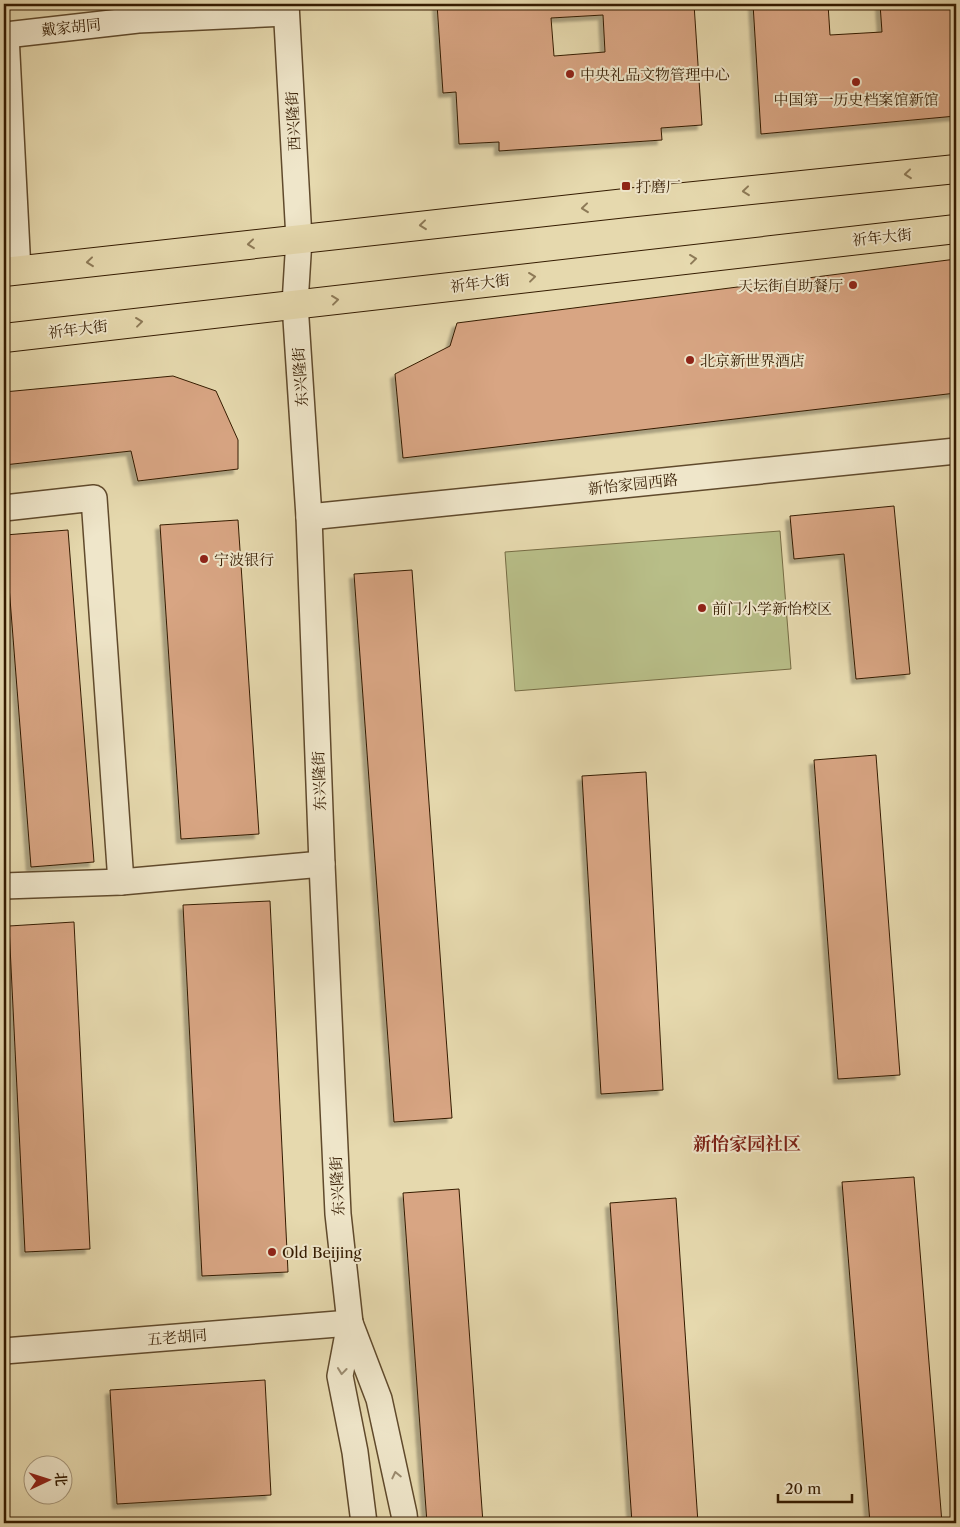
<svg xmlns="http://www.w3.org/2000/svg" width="960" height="1527" font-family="'Libre Caslon Text','Noto Serif SC',serif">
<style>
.green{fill:#b8be88;stroke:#766c44}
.building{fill:#d8a583;stroke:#341b00;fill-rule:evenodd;filter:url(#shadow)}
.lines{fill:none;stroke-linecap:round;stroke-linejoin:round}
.minor-casing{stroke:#604a2c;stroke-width:28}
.major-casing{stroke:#341b00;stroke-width:30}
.minor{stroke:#efe6ca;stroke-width:25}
.major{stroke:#e6d9ae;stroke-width:28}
.oneway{stroke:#8d7a57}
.oneway2{stroke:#9b8b6f}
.poi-dot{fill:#8f2418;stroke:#efe6ca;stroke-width:2}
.labels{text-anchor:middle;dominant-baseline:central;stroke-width:4;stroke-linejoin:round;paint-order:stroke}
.street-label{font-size:15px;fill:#341b00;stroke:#efe6ca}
.poi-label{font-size:15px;fill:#341b00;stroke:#efe6ca;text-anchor:start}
.quarter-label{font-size:18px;font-weight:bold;fill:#7a1f14;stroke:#efe6ca}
</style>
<defs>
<filter id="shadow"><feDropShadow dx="-4.5" dy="4.5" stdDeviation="1" flood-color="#0004"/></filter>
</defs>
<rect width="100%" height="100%" fill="#e6d9ae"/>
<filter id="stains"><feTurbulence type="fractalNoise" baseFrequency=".004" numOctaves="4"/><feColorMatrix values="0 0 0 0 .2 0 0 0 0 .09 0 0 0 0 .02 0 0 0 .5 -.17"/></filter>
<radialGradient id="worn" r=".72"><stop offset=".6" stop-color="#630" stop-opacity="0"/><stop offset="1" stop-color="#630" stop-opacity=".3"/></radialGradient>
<path class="green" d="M 780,531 L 791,669 L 515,691 L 505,552 Z"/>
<g class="building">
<path d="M 437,4 L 694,4 L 702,125 L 661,128 L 662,140 L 499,151 L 499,142 L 459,144 L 456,92 L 443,93 ZM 603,15 L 605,52 L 554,56 L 551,18 Z"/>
<path d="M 753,4 L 828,4 L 830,35 L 882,32 L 880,4 L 956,4 L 956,53 L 952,53 L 956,116 L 761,134 Z"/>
<path d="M 956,259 L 956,393 L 403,458 L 395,374 L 450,346 L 457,323 Z"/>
<path d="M 173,376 L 216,391 L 238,440 L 238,469 L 138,481 L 131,451 L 4,465 L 4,392 Z"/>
<path d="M 894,506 L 910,674 L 856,679 L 844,554 L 794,559 L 790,516 Z"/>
<path d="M 238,520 L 259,834 L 181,839 L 160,525 Z"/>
<path d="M 68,530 L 94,862 L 31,867 L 5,535 Z"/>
<path d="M 412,570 L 452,1118 L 394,1122 L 354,574 Z"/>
<path d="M 876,755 L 900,1075 L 838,1079 L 814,760 Z"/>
<path d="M 646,772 L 663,1090 L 601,1094 L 582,776 Z"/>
<path d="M 270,901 L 288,1272 L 202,1276 L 183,905 Z"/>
<path d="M 74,922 L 90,1249 L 25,1252 L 9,926 Z"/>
<path d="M 914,1177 L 942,1523 L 870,1523 L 842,1182 Z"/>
<path d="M 459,1189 L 483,1523 L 427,1523 L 403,1193 Z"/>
<path d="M 676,1198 L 698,1523 L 632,1523 L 610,1203 Z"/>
<path d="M 265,1380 L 271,1495 L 117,1504 L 110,1390 Z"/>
</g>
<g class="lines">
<g class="minor-casing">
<g id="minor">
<path d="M 286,4 L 299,239 L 295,304 L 309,517 L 322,864 L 338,1214 L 350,1323 L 379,1399 L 404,1514 L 405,1523"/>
<path d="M 6,35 L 138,20 L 286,13"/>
<path d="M 6,35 L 18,271"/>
<path d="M 4,508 L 94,498 L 121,882"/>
<path d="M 309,517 L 956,451"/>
<path d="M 4,886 L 121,882 L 322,864"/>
<path d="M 350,1323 L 340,1376 L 355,1452 L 364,1523"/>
<path d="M 4,1351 L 350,1323"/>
</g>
</g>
<g class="major-casing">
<g id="major">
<path d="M 4,272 L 626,203 L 956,169"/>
<path d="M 4,338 L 956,229"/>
</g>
</g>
<use href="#minor" class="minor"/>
<use href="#major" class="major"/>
</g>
<defs><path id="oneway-chevron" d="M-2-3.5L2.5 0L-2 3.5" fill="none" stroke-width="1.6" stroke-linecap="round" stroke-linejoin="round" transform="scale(1.25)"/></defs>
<g class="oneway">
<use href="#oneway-chevron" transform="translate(908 174) rotate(174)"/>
<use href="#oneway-chevron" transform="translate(746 191) rotate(174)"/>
<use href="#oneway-chevron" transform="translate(585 208) rotate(174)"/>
<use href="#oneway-chevron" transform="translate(423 225) rotate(174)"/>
<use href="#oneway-chevron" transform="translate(251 244) rotate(174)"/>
<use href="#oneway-chevron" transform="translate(693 259) rotate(-7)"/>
<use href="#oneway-chevron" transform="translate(90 262) rotate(174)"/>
<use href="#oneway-chevron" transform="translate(532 277) rotate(-7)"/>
<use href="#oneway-chevron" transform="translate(335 300) rotate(-7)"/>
<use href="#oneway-chevron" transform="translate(139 322) rotate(-7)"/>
</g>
<g class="oneway2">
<use href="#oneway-chevron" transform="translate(342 1371) rotate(96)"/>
<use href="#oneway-chevron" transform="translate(396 1475) rotate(-103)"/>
</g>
<g class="poi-dot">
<circle cx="570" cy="74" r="5"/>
<circle cx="856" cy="82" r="5"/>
<rect x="621" y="181" width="10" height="10" rx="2.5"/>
<circle cx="853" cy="285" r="5"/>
<circle cx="690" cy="360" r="5"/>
<circle cx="204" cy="559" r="5"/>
<circle cx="702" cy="608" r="5"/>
<circle cx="272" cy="1252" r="5"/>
</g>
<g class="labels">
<g class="street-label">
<text transform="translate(71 27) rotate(-6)">戴家胡同</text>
<text transform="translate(293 121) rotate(-93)">西兴隆街</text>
<text transform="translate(882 237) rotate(-6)">祈年大街</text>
<text transform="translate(480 283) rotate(-7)">祈年大街</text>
<text transform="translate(78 329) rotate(-7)">祈年大街</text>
<text transform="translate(300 377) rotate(-94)">东兴隆街</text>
<text transform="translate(633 484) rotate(-6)">新怡家园西路</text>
<text transform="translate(319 781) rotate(-92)">东兴隆街</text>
<text transform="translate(337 1186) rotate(-93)">东兴隆街</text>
<text transform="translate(177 1337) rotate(-5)">五老胡同</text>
</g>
<g class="poi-label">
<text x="580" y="74">中央礼品文物管理中心</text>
<text x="856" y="99" text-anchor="middle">中国第一历史档案馆新馆</text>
<text x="636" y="186">打磨厂</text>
<text x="843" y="285" text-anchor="end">天坛街自助餐厅</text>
<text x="700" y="360">北京新世界酒店</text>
<text x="214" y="559">宁波银行</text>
<text x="712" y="608">前门小学新怡校区</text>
<text x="282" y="1252">Old Beijing</text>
</g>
<g class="quarter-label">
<text x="747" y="1144">新怡家园社区</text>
</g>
</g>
<rect width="960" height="1527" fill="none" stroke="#e6d9ae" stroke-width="20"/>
<rect x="5" y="5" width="950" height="1517" fill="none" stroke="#341b00" stroke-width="2.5"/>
<rect x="10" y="10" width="940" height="1507" fill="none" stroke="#341b00"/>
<g transform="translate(48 1480) rotate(86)"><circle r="24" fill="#efe6ca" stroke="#a49579"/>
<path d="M0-4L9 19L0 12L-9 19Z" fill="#8f2418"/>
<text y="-8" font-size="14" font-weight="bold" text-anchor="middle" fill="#341b00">北</text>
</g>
<path d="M778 1494v8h74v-8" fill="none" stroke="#341b00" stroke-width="2.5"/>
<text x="785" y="1494" font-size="15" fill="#341b00" stroke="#efe6ca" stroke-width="4" paint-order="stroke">20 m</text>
<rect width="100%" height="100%" filter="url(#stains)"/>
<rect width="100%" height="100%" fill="url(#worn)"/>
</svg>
